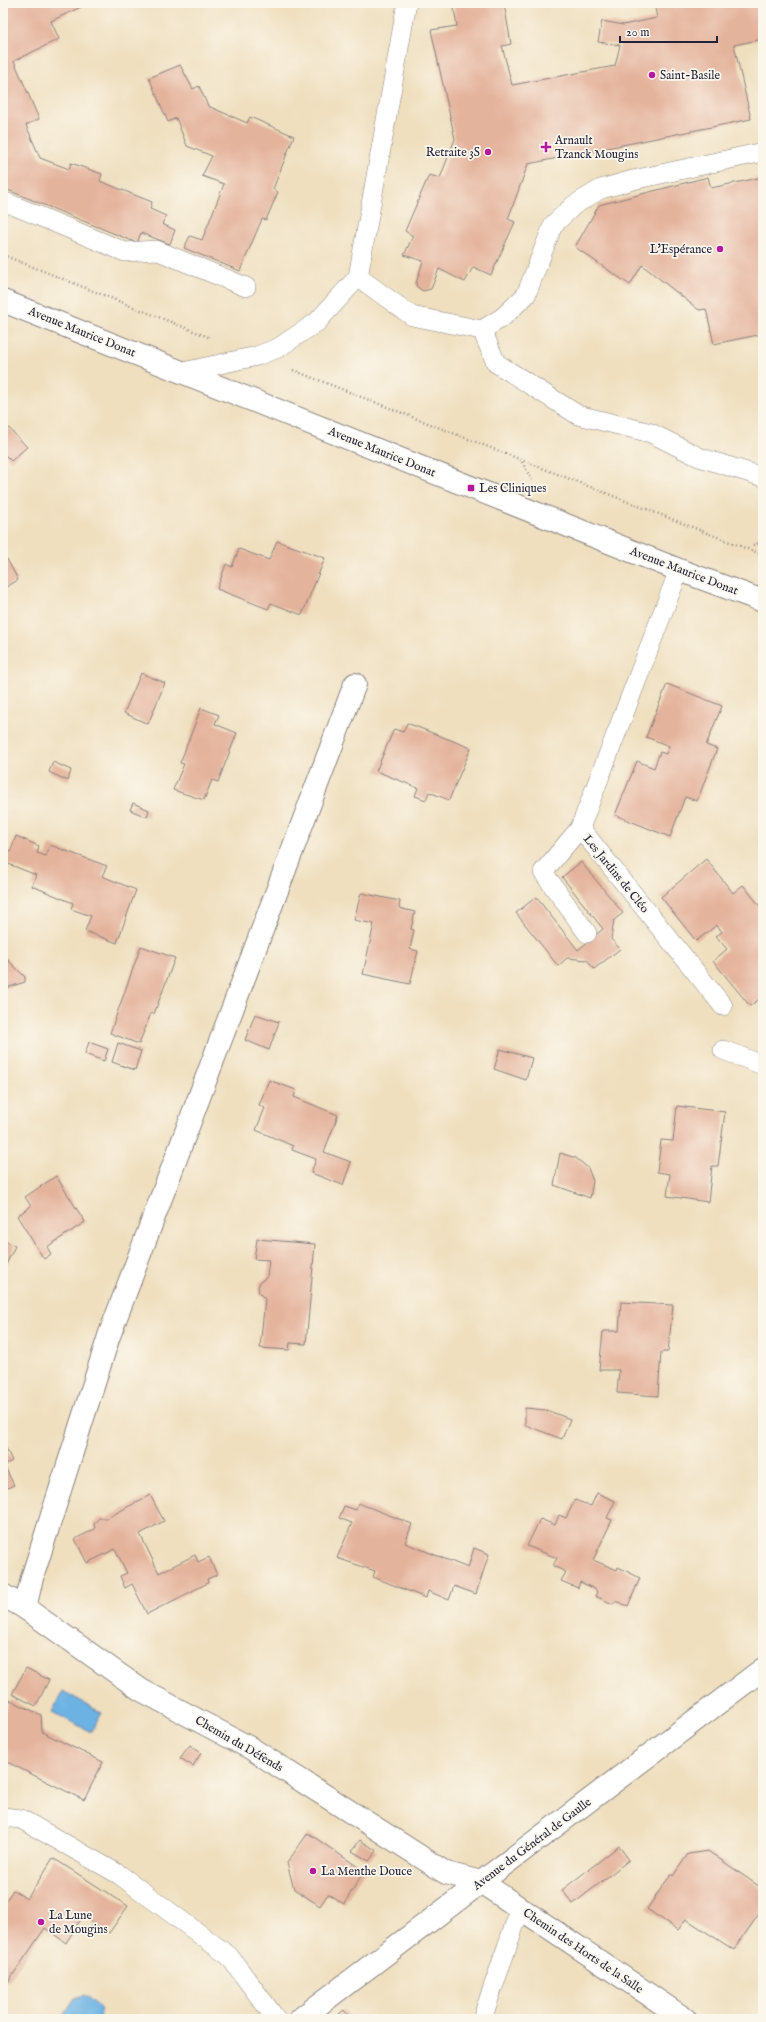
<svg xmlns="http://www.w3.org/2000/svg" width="766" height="2022" font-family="'IM FELL English',serif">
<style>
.water{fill:#6cb2e3;stroke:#476a8f}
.building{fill:#e4b39c}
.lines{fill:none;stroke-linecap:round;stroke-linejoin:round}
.lane-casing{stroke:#88807d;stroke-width:20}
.street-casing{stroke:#88807d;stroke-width:24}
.secondary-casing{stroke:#88807d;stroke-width:24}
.path{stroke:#88807d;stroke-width:2.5;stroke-dasharray:1 3;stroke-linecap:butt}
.lane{stroke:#fff;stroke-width:19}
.street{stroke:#fff;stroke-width:22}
.secondary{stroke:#fff;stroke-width:22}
.poi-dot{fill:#b5179e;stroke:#fbf7ec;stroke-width:1.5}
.labels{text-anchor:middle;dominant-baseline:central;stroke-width:3.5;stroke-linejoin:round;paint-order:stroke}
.poi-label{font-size:12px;fill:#22223b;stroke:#fbf7ec;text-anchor:start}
.street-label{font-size:12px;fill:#22223b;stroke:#fbf7ec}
</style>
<rect width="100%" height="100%" fill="#fbf7ec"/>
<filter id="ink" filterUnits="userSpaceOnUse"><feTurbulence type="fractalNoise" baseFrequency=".025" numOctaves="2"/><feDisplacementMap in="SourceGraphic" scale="8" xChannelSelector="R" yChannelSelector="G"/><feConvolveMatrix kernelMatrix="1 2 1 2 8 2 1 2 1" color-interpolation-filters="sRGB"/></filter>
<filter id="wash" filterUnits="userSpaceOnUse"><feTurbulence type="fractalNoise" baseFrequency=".012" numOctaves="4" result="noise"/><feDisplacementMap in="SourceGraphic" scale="16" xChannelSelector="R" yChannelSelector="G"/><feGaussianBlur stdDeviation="0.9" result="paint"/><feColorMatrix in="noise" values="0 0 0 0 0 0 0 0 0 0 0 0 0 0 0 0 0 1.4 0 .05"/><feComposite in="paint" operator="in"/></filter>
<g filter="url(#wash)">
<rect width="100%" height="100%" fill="#efdfbf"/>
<g class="water">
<path d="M 63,1691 L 102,1713 L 91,1732 L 52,1712 Z"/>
<path d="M 85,1995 L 100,2008 L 101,2019 L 61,2019 L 75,1998 Z"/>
</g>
<g id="blocks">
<g class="building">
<path d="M 3,3 L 81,3 L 83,6 L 51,21 L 59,39 L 14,61 L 39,119 L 26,125 L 40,158 L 69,169 L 71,163 L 102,174 L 100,181 L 152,202 L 150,209 L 166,216 L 162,224 L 175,230 L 170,244 L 141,233 L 137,243 L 3,188 Z"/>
<path d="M 453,3 L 504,3 L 511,44 L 502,46 L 512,85 L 615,66 L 620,45 L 598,42 L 602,21 L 623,25 L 657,18 L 654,3 L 763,3 L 763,39 L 734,45 L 751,119 L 528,164 L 508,219 L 515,222 L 491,275 L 473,267 L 465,282 L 439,269 L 431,289 L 423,291 L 417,287 L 416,283 L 423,261 L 404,255 L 413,236 L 405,231 L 429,175 L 440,178 L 455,139 L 431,30 L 457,26 Z"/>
<path d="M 180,65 L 193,89 L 199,86 L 208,106 L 247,123 L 250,117 L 294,136 L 273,189 L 278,192 L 266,220 L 262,219 L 240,271 L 184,248 L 190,236 L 202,240 L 224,184 L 202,176 L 212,156 L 187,146 L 176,118 L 168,122 L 149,78 Z"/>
<path d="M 708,177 L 711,188 L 763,177 L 763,334 L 714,344 L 706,309 L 699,310 L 642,265 L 630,285 L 575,247 L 599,205 Z"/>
<path d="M 3,422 L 27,447 L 11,461 L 3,453 Z"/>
<path d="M 277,541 L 325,558 L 302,615 L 271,603 L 268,609 L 217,589 L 226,564 L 232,567 L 239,549 L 269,560 Z"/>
<path d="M 7,559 L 18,580 L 3,589 L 3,561 Z"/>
<path d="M 141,673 L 165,683 L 148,724 L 124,713 Z"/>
<path d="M 667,684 L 722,706 L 706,745 L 717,749 L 697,801 L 685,797 L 670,837 L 615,815 L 637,761 L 654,768 L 660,752 L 666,754 L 669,746 L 646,737 Z"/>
<path d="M 201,708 L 219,715 L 215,724 L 237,733 L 218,782 L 212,780 L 204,800 L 173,790 L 184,764 L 180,763 Z"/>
<path d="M 407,723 L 471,748 L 449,800 L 429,792 L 426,800 L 415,796 L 418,788 L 376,771 L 394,729 L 403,732 Z"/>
<path d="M 53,762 L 71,770 L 68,781 L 49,772 Z"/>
<path d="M 133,803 L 149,810 L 147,817 L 130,810 Z"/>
<path d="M 16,836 L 39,846 L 37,853 L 46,856 L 50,845 L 107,866 L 102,876 L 136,890 L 117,943 L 85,931 L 91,916 L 71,909 L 73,903 L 32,886 L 36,875 L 6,863 Z"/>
<path d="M 706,859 L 733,893 L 743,885 L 763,910 L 763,996 L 750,1006 L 713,961 L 727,949 L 716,936 L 722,932 L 717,925 L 696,941 L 661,897 Z"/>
<path d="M 581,862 L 623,913 L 614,920 L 611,939 L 620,949 L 594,969 L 587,960 L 567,958 L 558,966 L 516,913 L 536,897 L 578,950 L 603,929 L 562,877 Z"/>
<path d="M 361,893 L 400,901 L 399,908 L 415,912 L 411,929 L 414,930 L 410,949 L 418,951 L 410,984 L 363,974 L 374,924 L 354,920 Z"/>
<path d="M 141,946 L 175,958 L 154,1014 L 151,1013 L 139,1044 L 110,1033 Z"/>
<path d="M 3,955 L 25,977 L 25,982 L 3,989 Z"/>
<path d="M 255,1014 L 279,1022 L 269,1050 L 245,1040 Z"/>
<path d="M 89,1042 L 108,1049 L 104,1061 L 85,1054 Z"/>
<path d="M 118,1043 L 141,1051 L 135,1070 L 112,1062 Z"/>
<path d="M 500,1049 L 532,1058 L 526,1080 L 494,1069 Z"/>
<path d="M 269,1080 L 296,1090 L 294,1097 L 338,1115 L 324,1152 L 351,1162 L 343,1185 L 311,1173 L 316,1159 L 292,1150 L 293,1146 L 256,1130 L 265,1108 L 259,1105 Z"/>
<path d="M 677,1106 L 725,1112 L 718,1166 L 712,1166 L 708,1202 L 667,1196 L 670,1174 L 657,1172 L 661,1140 L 673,1141 Z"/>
<path d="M 560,1153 L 576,1158 L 588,1168 L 593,1181 L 590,1198 L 554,1185 Z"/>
<path d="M 56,1176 L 85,1222 L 47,1247 L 51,1254 L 44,1259 L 17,1216 L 31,1206 L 25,1197 Z"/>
<path d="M 257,1239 L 315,1244 L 306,1344 L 290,1343 L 289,1350 L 260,1348 L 265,1299 L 259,1293 L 258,1287 L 260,1282 L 267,1277 L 269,1260 L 254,1259 Z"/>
<path d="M 3,1240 L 15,1246 L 3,1271 Z"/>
<path d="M 621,1302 L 673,1305 L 668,1352 L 661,1352 L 658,1396 L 617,1393 L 619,1370 L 599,1370 L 603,1331 L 619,1331 Z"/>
<path d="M 525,1408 L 546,1410 L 570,1419 L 562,1439 L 525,1425 Z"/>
<path d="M 3,1441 L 12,1461 L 4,1465 L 14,1485 L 3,1490 Z"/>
<path d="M 597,1493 L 615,1501 L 607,1518 L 612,1520 L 593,1560 L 617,1570 L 618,1567 L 640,1578 L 628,1606 L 615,1601 L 613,1604 L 595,1596 L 597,1592 L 595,1589 L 580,1582 L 578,1588 L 561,1581 L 566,1572 L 553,1566 L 557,1558 L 527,1546 L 540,1519 L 555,1525 L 559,1515 L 566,1518 L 575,1500 L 591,1506 Z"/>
<path d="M 150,1495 L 164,1521 L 140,1534 L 159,1573 L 195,1555 L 198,1562 L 209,1557 L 217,1575 L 207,1579 L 208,1583 L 147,1614 L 132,1584 L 125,1588 L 120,1576 L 127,1573 L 115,1549 L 87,1563 L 75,1539 L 95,1529 L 94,1524 L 99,1518 L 107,1518 Z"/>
<path d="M 358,1503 L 412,1524 L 405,1543 L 468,1568 L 474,1548 L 489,1554 L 476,1594 L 454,1586 L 449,1600 L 428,1591 L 426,1598 L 373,1577 L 375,1571 L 337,1558 L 352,1523 L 339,1518 L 344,1506 L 356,1510 Z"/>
<path d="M 26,1668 L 49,1680 L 36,1706 L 12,1694 Z"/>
<path d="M 10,1700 L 41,1715 L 42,1732 L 103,1762 L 84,1800 L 3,1760 L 3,1715 Z"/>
<path d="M 190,1745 L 201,1753 L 193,1766 L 180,1758 Z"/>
<path d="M 308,1833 L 364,1871 L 344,1904 L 328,1894 L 320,1906 L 294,1889 L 287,1863 Z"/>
<path d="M 360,1840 L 377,1851 L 369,1861 L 352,1851 Z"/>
<path d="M 619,1846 L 629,1860 L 573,1904 L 562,1890 Z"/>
<path d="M 708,1851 L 763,1889 L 763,1908 L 734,1950 L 686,1919 L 678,1930 L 647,1909 L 671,1874 L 673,1876 L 688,1854 Z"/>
<path d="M 53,1858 L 128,1906 L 109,1933 L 83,1916 L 66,1943 L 45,1928 L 8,1982 L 3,1979 L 3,1901 L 5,1902 L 13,1890 L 27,1899 Z"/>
<path d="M 344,2010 L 351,2019 L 333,2019 Z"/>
</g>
</g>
</g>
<g filter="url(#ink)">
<use href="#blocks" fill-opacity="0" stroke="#88807d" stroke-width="1"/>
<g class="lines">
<g class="lane-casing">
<g id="lane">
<path d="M 3,201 L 125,252 L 156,250 L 246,287"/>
<path d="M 358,277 L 412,316 L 482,330 L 496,363 L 578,415 L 651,433 L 699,457 L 763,477"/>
<path d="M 482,330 L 503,317 L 526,295 L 553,225 L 574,205 L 601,189 L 633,180 L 763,152"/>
<path d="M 183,372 L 257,356 L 278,348 L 317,322 L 358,277 L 407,3"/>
<path d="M 679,570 L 580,828 L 723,1006"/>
<path d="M 580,828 L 543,872 L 587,933"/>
<path d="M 723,1050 L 763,1065"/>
<path d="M 3,1817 L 21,1819 L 120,1875 L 229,1956 L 276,2019"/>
<path d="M 482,2019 L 520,1909"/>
</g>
</g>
<g class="street-casing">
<g id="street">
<path d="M 3,1595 L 25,1608 L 141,1690 L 252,1749 L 446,1873 L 481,1882 L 685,2019"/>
<path d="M 25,1608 L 32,1578 L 109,1336 L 355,684"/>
</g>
</g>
<g class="secondary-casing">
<g id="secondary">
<path d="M 3,301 L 679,570 L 763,601"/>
<path d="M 300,2019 L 763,1669"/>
</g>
</g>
<g class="path">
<path d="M 3,255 L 211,338"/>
<path d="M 293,370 L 763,555"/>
<path d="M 522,462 L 532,480"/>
<path d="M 753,545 L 763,541"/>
</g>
<use href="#lane" class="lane"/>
<use href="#street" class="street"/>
<use href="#secondary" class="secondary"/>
</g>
</g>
<g class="poi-dot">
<circle cx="652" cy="75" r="4"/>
<path d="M544 141h4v4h4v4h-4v4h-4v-4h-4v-4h4z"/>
<circle cx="488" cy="152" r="4"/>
<circle cx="720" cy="249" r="4"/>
<rect x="467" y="484" width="8" height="8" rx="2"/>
<circle cx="313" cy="1871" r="4"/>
<circle cx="41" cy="1922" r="4"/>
</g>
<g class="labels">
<g class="poi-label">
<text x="660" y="75">Saint-Basile</text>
<text x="555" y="140">Arnault<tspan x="555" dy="14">Tzanck Mougins</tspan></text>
<text x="480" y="152" text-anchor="end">Retraite 3S</text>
<text x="712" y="249" text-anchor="end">L'Espérance</text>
<text x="479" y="488">Les Cliniques</text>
<text x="321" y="1871">La Menthe Douce</text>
<text x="49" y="1915">La Lune<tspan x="49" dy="14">de Mougins</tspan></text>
</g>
<g class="street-label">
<text transform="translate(82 332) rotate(22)">Avenue Maurice Donat</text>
<text transform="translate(382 452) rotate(22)">Avenue Maurice Donat</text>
<text transform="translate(684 571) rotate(21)">Avenue Maurice Donat</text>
<text transform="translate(616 874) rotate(51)">Les Jardins de Cléo</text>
<text transform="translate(239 1744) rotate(30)">Chemin du Défends</text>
<text transform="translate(532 1844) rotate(-37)">Avenue du Général de Gaulle</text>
<text transform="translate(583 1951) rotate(34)">Chemin des Horts de la Salle</text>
</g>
</g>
<rect width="766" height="2022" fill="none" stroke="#fbf7ec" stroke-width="16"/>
<path d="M620 36v6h97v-6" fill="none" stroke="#22223b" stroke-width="2"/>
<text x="626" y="36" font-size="12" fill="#22223b" stroke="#fbf7ec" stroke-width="3" paint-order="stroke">20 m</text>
</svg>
